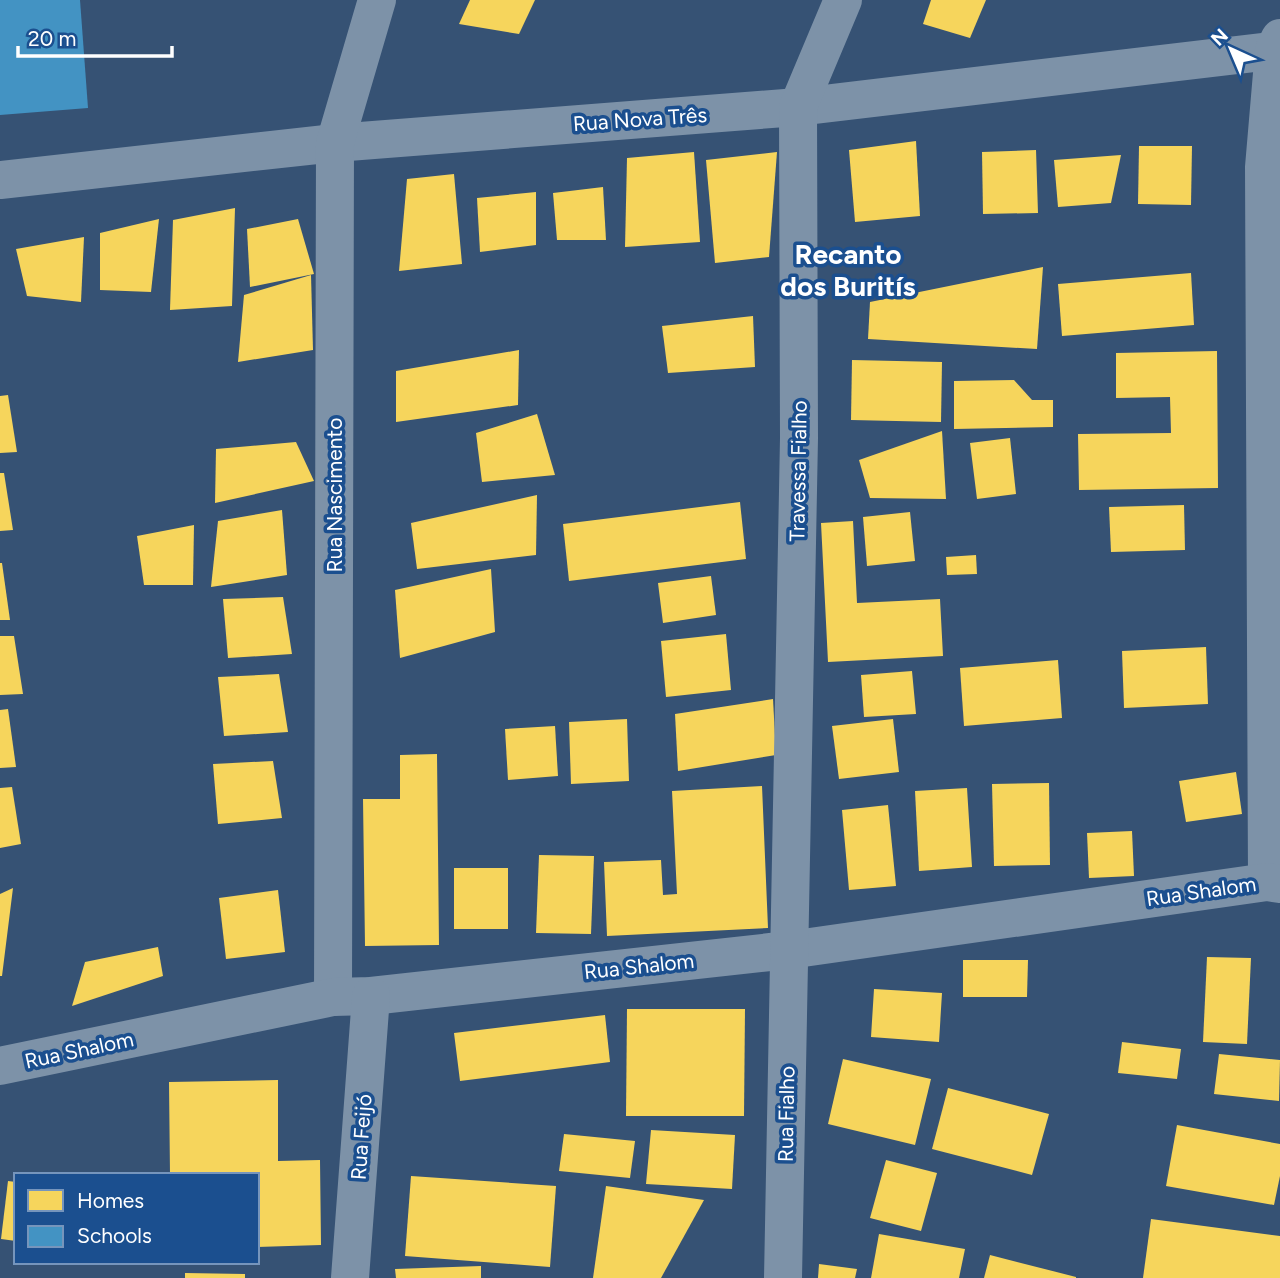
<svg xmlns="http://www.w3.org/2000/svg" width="1280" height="1278" font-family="Figtree,sans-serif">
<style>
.homes{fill:#f6d55c}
.schools{fill:#4393c3}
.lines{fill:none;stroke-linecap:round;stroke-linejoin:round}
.minor{stroke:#7d92a8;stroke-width:38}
.labels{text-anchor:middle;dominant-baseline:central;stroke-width:7;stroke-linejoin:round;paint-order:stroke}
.street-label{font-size:21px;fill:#fff;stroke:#1b4f8f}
.district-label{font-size:28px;font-weight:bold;fill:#fff;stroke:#1b4f8f}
</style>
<rect width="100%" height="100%" fill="#365274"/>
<g class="homes">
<path d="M 470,0 L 535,0 L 519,34 L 459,24 Z"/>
<path d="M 931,0 L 986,0 L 970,38 L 923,24 Z"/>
<path d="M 916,141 L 920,216 L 855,222 L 849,150 Z"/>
<path d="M 1139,146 L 1192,146 L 1191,205 L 1138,204 Z"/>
<path d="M 1036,150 L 1038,213 L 983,214 L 982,152 Z"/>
<path d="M 694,152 L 700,242 L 625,247 L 627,158 Z"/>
<path d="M 777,152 L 769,257 L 715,263 L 706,160 Z"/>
<path d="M 1121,155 L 1111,203 L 1058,207 L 1054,160 Z"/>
<path d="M 454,174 L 462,264 L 399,271 L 407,179 Z"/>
<path d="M 603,187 L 606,240 L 557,240 L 553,193 Z"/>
<path d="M 536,192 L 536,245 L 480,252 L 477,198 Z"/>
<path d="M 235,208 L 232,306 L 170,310 L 173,220 Z"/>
<path d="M 159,219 L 151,292 L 100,290 L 100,233 Z"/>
<path d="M 298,219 L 314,274 L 250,287 L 247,229 Z"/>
<path d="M 84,237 L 81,302 L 27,296 L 16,249 Z"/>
<path d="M 1043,267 L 1037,349 L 868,339 L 870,302 Z"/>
<path d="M 1191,273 L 1194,325 L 1062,336 L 1058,284 Z"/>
<path d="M 311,275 L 313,350 L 238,362 L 244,295 Z"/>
<path d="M 753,316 L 755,367 L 668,373 L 662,326 Z"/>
<path d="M 519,350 L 518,405 L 396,422 L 396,371 Z"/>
<path d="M 1217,351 L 1218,488 L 1079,490 L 1078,434 L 1171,433 L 1170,397 L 1116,398 L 1116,353 Z"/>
<path d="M 852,360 L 942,362 L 941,422 L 851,420 Z"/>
<path d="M 1014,380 L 1032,400 L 1053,400 L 1053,427 L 954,429 L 954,381 Z"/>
<path d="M 8,395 L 17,452 L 0,453 L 0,396 Z"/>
<path d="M 537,414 L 555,475 L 482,482 L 476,433 Z"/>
<path d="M 942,431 L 946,499 L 870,498 L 859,460 Z"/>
<path d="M 1010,438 L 1016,494 L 977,499 L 970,443 Z"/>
<path d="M 296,442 L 314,481 L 215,503 L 216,449 Z"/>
<path d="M 0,473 L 4,473 L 13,530 L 0,531 Z"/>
<path d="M 537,495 L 536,555 L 417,569 L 411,523 Z"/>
<path d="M 740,502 L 746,559 L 569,581 L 563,524 Z"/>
<path d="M 1184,505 L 1185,550 L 1111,552 L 1109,507 Z"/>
<path d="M 282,510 L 287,575 L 211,587 L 218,521 Z"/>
<path d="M 910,512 L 915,561 L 867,566 L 863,517 Z"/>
<path d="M 853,521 L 857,603 L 940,599 L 943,656 L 828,662 L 821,523 Z"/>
<path d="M 194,525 L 193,585 L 144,585 L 137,536 Z"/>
<path d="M 976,555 L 977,574 L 947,575 L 946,557 Z"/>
<path d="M 0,563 L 2,563 L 10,620 L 0,620 Z"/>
<path d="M 491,569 L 495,632 L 400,658 L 395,590 Z"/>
<path d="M 711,576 L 716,615 L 663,623 L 658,583 Z"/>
<path d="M 283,597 L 292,654 L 228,658 L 223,599 Z"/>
<path d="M 726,634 L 731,690 L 666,697 L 661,641 Z"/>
<path d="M 0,636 L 14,636 L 23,694 L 0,695 Z"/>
<path d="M 1206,647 L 1208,704 L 1124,708 L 1122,651 Z"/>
<path d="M 1058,660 L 1062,718 L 964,726 L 960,668 Z"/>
<path d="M 912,671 L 916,714 L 864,717 L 861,675 Z"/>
<path d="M 279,674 L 288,732 L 224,736 L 218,677 Z"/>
<path d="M 773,699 L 776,755 L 678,771 L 675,714 Z"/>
<path d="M 8,709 L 16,767 L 0,768 L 0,710 Z"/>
<path d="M 627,719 L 629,781 L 571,784 L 569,722 Z"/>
<path d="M 893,719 L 899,772 L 839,779 L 832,726 Z"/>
<path d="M 555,726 L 558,776 L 508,780 L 505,729 Z"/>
<path d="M 437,754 L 439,945 L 365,946 L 363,799 L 400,799 L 400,755 Z"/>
<path d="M 273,761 L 282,818 L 218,824 L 213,764 Z"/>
<path d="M 1236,772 L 1242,814 L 1186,822 L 1179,781 Z"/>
<path d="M 1049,783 L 1050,865 L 994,866 L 992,784 Z"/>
<path d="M 762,786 L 768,928 L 607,936 L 604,862 L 661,860 L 663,895 L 677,894 L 672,791 Z"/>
<path d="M 12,787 L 21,844 L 0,848 L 0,788 Z"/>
<path d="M 967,788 L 972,867 L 919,871 L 915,791 Z"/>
<path d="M 888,805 L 896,886 L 849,890 L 842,810 Z"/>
<path d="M 1132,831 L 1134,876 L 1089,878 L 1087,833 Z"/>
<path d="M 539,855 L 594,856 L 591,934 L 536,933 Z"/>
<rect x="454" y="868" width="54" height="61"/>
<path d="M 13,888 L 2,976 L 0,976 L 0,894 Z"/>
<path d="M 278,890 L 285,952 L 226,959 L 219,898 Z"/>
<path d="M 158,947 L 163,976 L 72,1006 L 85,962 Z"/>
<path d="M 1207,957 L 1251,958 L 1247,1044 L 1203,1042 Z"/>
<path d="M 963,960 L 1028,960 L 1027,997 L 963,997 Z"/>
<path d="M 874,989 L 942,993 L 939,1042 L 871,1037 Z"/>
<path d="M 627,1009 L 745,1009 L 744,1116 L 626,1116 Z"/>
<path d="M 605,1015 L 610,1062 L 460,1081 L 454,1033 Z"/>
<path d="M 1122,1042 L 1181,1049 L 1177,1079 L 1118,1073 Z"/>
<path d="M 1219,1054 L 1280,1060 L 1279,1101 L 1214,1094 Z"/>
<path d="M 843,1059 L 931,1079 L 915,1145 L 828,1124 Z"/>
<path d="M 278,1080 L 278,1161 L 320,1160 L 321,1245 L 257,1247 L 257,1175 L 170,1175 L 169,1082 Z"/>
<path d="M 948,1088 L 1049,1114 L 1032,1175 L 932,1149 Z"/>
<path d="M 1177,1125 L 1280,1144 L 1280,1176 L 1274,1205 L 1166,1186 Z"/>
<path d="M 651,1130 L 735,1135 L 732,1189 L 646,1184 Z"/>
<path d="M 564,1134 L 635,1141 L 630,1178 L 559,1171 Z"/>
<path d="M 886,1160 L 937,1173 L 921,1231 L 870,1218 Z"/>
<path d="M 411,1176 L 556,1186 L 550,1267 L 405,1256 Z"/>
<path d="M 8,1181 L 16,1182 L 16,1241 L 1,1239 Z"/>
<path d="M 606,1186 L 704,1200 L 661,1278 L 593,1278 Z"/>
<path d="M 1151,1219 L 1280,1236 L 1280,1278 L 1143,1278 Z"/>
<path d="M 879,1234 L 965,1249 L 959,1278 L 871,1278 Z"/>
<path d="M 990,1255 L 1076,1277 L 1076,1278 L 984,1278 Z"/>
<path d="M 819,1264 L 857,1269 L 855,1278 L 818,1278 Z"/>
<path d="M 481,1266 L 481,1278 L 396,1278 L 395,1269 Z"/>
<path d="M 185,1273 L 245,1274 L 245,1278 L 185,1278 Z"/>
</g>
<path class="schools" d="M 0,0 L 80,0 L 88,108 L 0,115 Z"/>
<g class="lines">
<g class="minor">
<path d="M 0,180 L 335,143 L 798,107 L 1280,50"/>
<path d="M 1267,882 L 1264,167 L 1274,50 L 1280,38"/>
<path d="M 333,997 L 335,143 L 377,0"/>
<path d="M 0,1066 L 333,997 L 371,996 L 789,950 L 1267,882 L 1280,884"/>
<path d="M 350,1278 L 371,996"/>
<path d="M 783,1278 L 799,438 L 798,107 L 843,0"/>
</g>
</g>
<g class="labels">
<g class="street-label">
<text transform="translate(640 119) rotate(-4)">Rua Nova Três</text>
<text transform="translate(798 471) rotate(-89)">Travessa Fialho</text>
<text transform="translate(334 495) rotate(-90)">Rua Nascimento</text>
<text transform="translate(1201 891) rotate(-8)">Rua Shalom</text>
<text transform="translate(639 966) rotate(-6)">Rua Shalom</text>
<text transform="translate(79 1050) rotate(-12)">Rua Shalom</text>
<text transform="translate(786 1114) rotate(-89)">Rua Fialho</text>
<text transform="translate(361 1137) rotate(-86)">Rua Feijó</text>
</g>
<g class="district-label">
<text x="848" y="254">Recanto<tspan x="848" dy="32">dos Buritís</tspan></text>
</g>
</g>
<rect x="14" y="1173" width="245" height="91" fill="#1b4f8f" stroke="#7695bc" stroke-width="2"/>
<rect x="28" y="1190" width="35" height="21" fill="#f6d55c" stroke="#7695bc" stroke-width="2"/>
<text x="77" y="1208" font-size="21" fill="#ffffff">Homes</text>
<rect x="28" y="1226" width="35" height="21" fill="#4393c3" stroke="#7695bc" stroke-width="2"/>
<text x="77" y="1243" font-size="21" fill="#ffffff">Schools</text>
<g transform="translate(1231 49) rotate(316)" stroke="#1b4f8f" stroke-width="5" paint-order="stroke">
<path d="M0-5L12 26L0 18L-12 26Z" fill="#ffffff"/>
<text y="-10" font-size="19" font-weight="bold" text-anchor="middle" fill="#ffffff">N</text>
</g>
<path d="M18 46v10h154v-10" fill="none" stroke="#ffffff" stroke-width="3.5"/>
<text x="28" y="46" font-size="21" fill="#ffffff" stroke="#1b4f8f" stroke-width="5" paint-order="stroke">20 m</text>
</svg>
